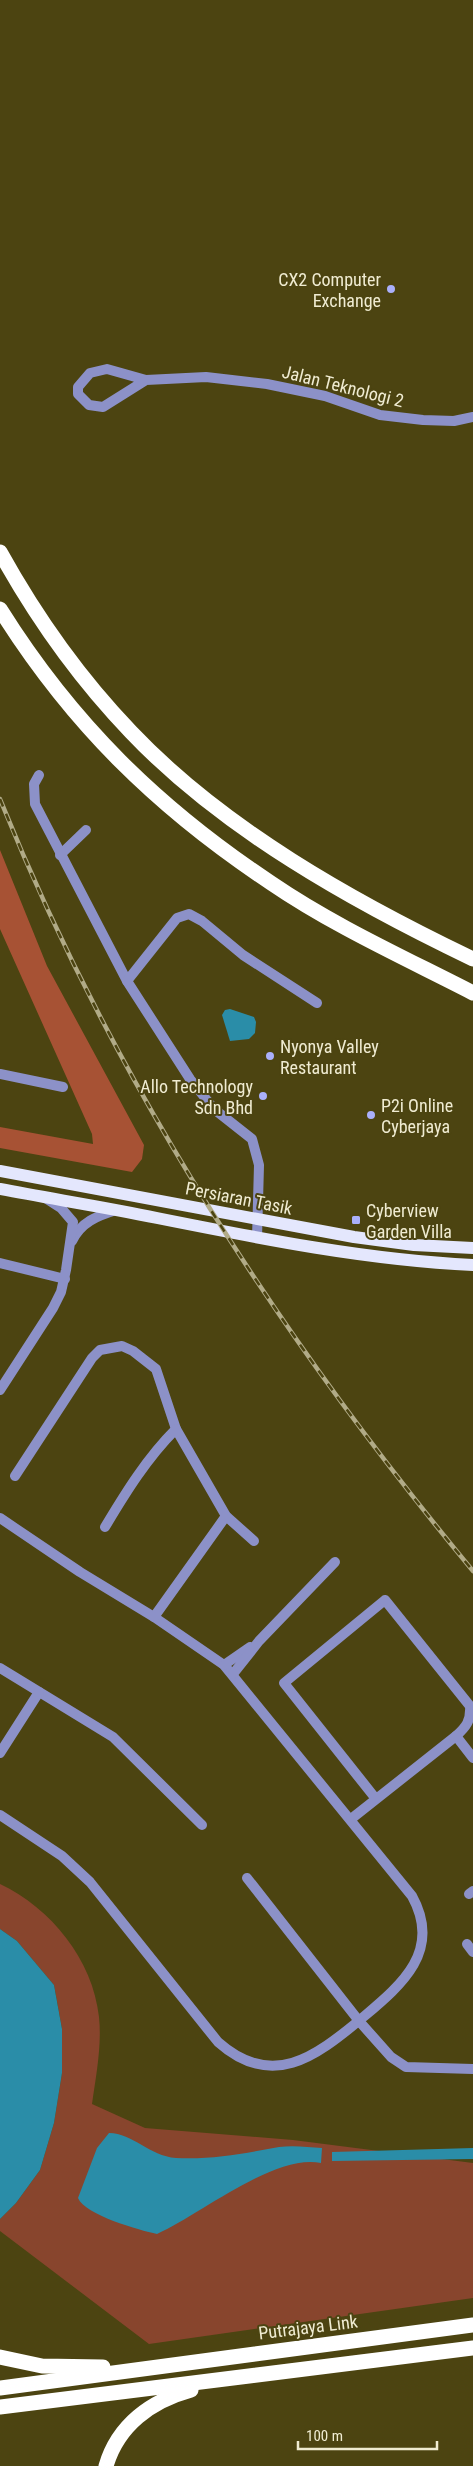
<svg xmlns="http://www.w3.org/2000/svg" width="473" height="2466" font-family="'Roboto Condensed',sans-serif">
<style>
.green{fill:#88452d}
.forest{fill:#a75234}
.water{fill:#2a8da8}
.lines{fill:none;stroke-linecap:round;stroke-linejoin:round}
.street{stroke:#8c91c8;stroke-width:10}
.primary{stroke:#e4e7fd;stroke-width:12}
.highway{stroke:#fff;stroke-width:15}
.rail-casing{stroke:#b1ab87;stroke-width:4.5}
.rail{stroke:#4c4411;stroke-width:2.5;stroke-dasharray:8;stroke-linecap:butt}
.poi-dot{fill:#aab0fb;stroke:#4c4411;stroke-width:2}
.labels{text-anchor:middle;dominant-baseline:central;stroke-width:4;stroke-linejoin:round;paint-order:stroke}
.poi-label{font-size:18px;fill:#f0ecd2;stroke:#4c4411;text-anchor:start}
.street-label{font-size:18px;fill:#f0ecd2;stroke:#4c4411}
</style>
<rect width="100%" height="100%" fill="#4c4411"/>
<path class="green" d="M 0,1884 C 51,1908 93,1960 99,2017 C 102,2045 96,2076 92,2104 L 145,2128 L 293,2140 L 473,2163 L 473,2298 L 149,2344 L 0,2231 L 0,2219 L 16,2203 L 40,2170 L 54,2123 L 62,2073 L 62,2029 L 54,1985 L 17,1941 L 0,1929 Z"/>
<path class="forest" d="M 0,850 L 47,966 L 144,1145 L 142,1159 L 132,1172 L 0,1148 L 0,1127 L 93,1144 L 92,1134 L 0,929 Z"/>
<g class="water">
<path d="M 230,1009 L 254,1017 L 256,1022 L 255,1033 L 249,1039 L 230,1041 L 222,1015 L 225,1010 Z"/>
<path d="M 0,1929 L 17,1941 L 54,1985 L 62,2029 L 62,2073 L 54,2123 L 40,2170 L 16,2203 L 0,2219 Z"/>
<path d="M 109,2133 C 133,2133 149,2156 176,2158 C 211,2160 246,2153 279,2147 C 293,2145 308,2147 322,2148 L 321,2163 C 275,2153 200,2215 157,2234 C 139,2230 85,2215 78,2198 L 97,2148 Z"/>
<path d="M 473,2148 L 473,2159 L 332,2161 L 332,2152 Z"/>
</g>
<g class="lines">
<g class="street">
<path d="M 146,380 L 103,407 L 89,405 L 78,394 L 78,387 L 90,373 L 107,369 L 146,380 L 206,377 L 267,384 L 325,396 L 380,415 L 423,420 L 454,421 L 473,417"/>
<path d="M 39,775 L 34,784 L 35,804 L 127,981 L 190,1079 L 214,1109 L 252,1139 L 259,1165 L 257,1238"/>
<path d="M 60,855 L 86,830"/>
<path d="M 127,981 L 177,918 L 189,914 L 202,921 L 243,955 L 317,1003"/>
<path d="M 0,1074 L 63,1087"/>
<path d="M 72,1241 C 81,1222 97,1216 116,1210"/>
<path d="M 0,1263 L 65,1279"/>
<path d="M 0,1390 L 53,1308 L 61,1292 L 66,1270 L 73,1222 L 61,1208 L 47,1199"/>
<path d="M 15,1476 L 92,1358 L 100,1350 L 122,1346 L 133,1351 L 156,1369 L 176,1429 L 226,1516 L 254,1541"/>
<path d="M 0,1518 L 80,1572 L 154,1617 L 224,1665 L 412,1896 C 443,1952 400,1986 361,2019 C 315,2057 272,2090 218,2042 L 90,1882 L 62,1856 L 0,1815"/>
<path d="M 105,1527 C 126,1492 147,1458 176,1429"/>
<path d="M 154,1617 L 226,1516"/>
<path d="M 224,1665 L 250,1647"/>
<path d="M 0,1668 L 113,1737 L 202,1825"/>
<path d="M 233,1674 L 259,1641 L 335,1562"/>
<path d="M 456,1736 L 473,1758"/>
<path d="M 0,1753 L 39,1692"/>
<path d="M 351,1819 L 456,1736 C 466,1727 471,1721 470,1706 L 385,1600 L 284,1683 L 376,1799"/>
<path d="M 247,1878 L 359,2021 L 391,2057 L 406,2067 L 473,2069"/>
<path d="M 469,1894 L 473,1891"/>
<path d="M 467,1944 L 473,1952"/>
</g>
<g class="primary">
<path d="M 0,1171 L 354,1237 L 414,1245 L 473,1248"/>
<path d="M 0,1189 C 52,1199 105,1207 157,1218 C 262,1239 367,1260 473,1265"/>
</g>
<g class="highway">
<path d="M 0,552 C 36,617 80,679 131,732 C 223,829 354,902 473,959"/>
<path d="M 0,609 C 72,724 158,808 271,883 C 334,926 405,958 473,993"/>
<path d="M 0,2357 L 42,2366 L 103,2367"/>
<path d="M 0,2388 L 473,2325"/>
<path d="M 0,2407 L 473,2348"/>
<path d="M 106,2466 C 118,2425 151,2401 191,2390"/>
</g>
<g class="rail-casing">
<path id="rail" d="M 0,799 C 113,1080 280,1338 473,1571"/>
</g>
<use href="#rail" class="rail"/>
</g>
<g class="poi-dot">
<circle cx="391" cy="289" r="5"/>
<circle cx="270" cy="1056" r="5"/>
<circle cx="263" cy="1096" r="5"/>
<circle cx="371" cy="1115" r="5"/>
<rect x="351" y="1215" width="10" height="10" rx="2.5"/>
</g>
<g class="labels">
<g class="poi-label">
<text x="381" y="279" text-anchor="end">CX2 Computer<tspan x="381" dy="21">Exchange</tspan></text>
<text x="280" y="1046">Nyonya Valley<tspan x="280" dy="21">Restaurant</tspan></text>
<text x="253" y="1086" text-anchor="end">Allo Technology<tspan x="253" dy="21">Sdn Bhd</tspan></text>
<text x="381" y="1105">P2i Online<tspan x="381" dy="21">Cyberjaya</tspan></text>
<text x="366" y="1210">Cyberview<tspan x="366" dy="21">Garden Villa</tspan></text>
</g>
<g class="street-label">
<text transform="translate(343 386) rotate(14)">Jalan Teknologi 2</text>
<text transform="translate(239 1198) rotate(11)">Persiaran Tasik</text>
<text transform="translate(308 2327) rotate(-7)">Putrajaya Link</text>
</g>
</g>
<path d="M298 2441v8h139v-8" fill="none" stroke="#f0ecd2" stroke-width="2.5"/>
<text x="306" y="2441" font-size="15" fill="#f0ecd2" stroke="#4c4411" stroke-width="4" paint-order="stroke">100 m</text>
</svg>
